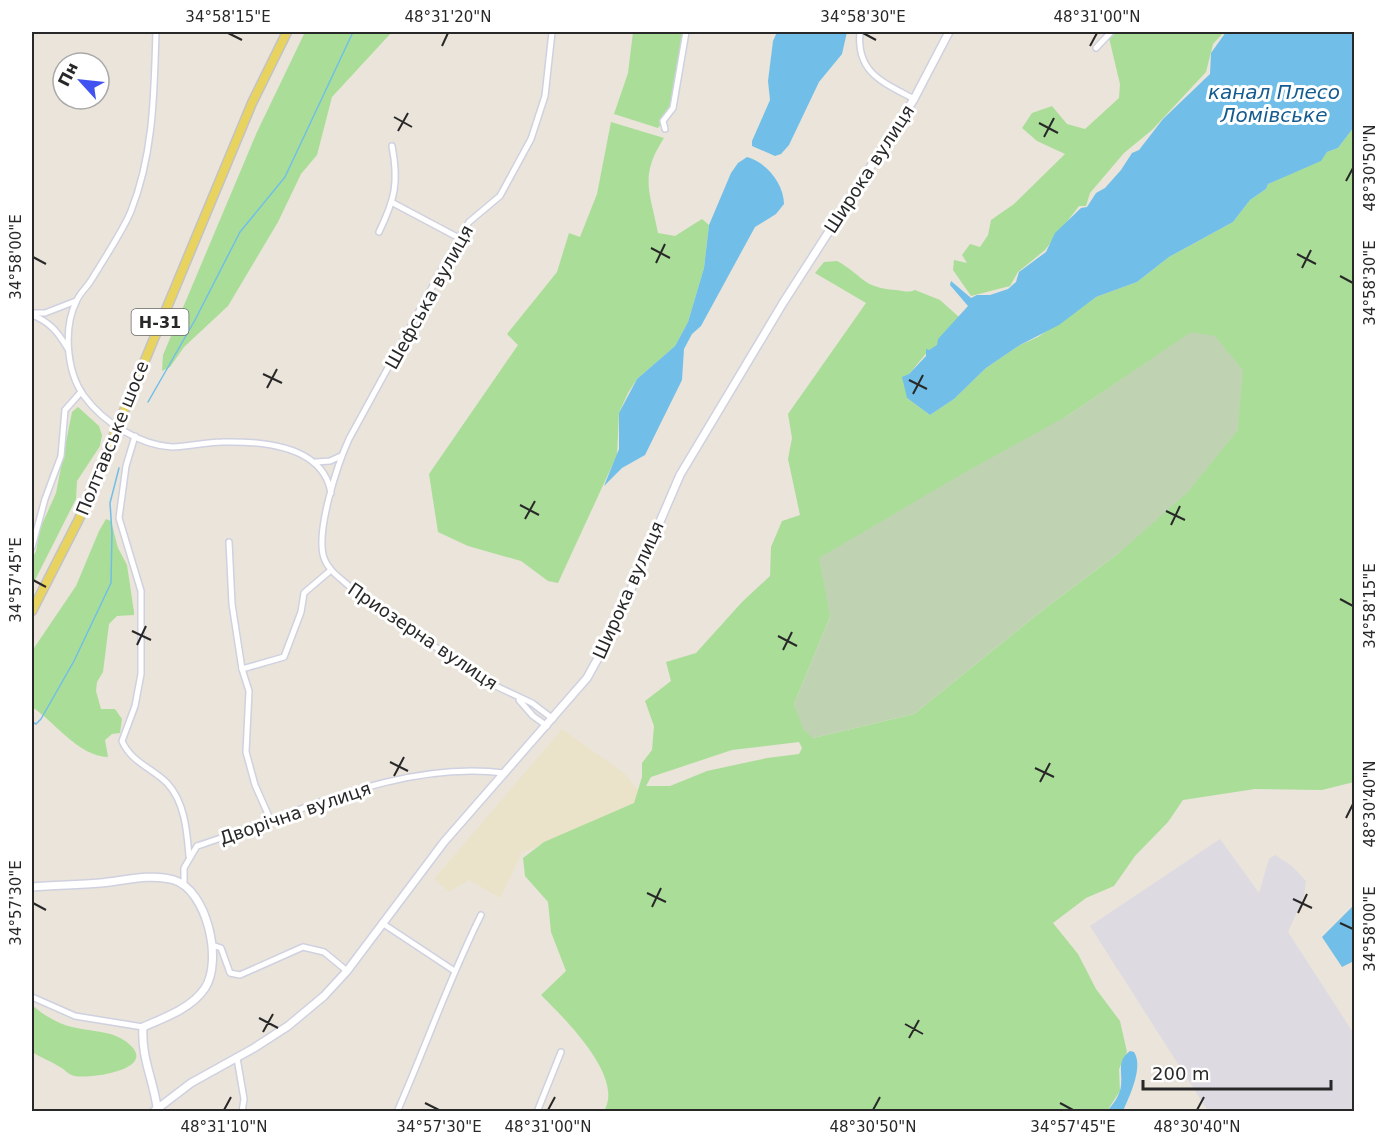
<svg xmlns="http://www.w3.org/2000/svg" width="1386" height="1143" font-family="'DejaVu Sans',sans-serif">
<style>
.industrial{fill:#dddae2}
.education{fill:#ebe3c9}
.green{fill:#aade98;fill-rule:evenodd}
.cemetery{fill:#bfd2b2}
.water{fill:#71bfe8}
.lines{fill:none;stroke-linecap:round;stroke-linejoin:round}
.stream{stroke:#71bfe8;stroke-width:1.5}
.street-casing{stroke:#cfd1e0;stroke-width:8}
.secondary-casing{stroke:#cfd1e0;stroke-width:10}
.primary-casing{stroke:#c3c3c3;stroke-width:11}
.street{stroke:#fff;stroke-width:5}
.secondary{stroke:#fff;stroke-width:7}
.primary{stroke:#e9d35f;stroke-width:8}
.ticks{fill:none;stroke:#282828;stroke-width:2}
.labels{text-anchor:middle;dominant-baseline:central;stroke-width:6;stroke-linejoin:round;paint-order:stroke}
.shield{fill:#fff;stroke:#686868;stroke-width:1.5}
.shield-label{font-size:16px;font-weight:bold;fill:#282828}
.street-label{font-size:18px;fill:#282828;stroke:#fff}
.water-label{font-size:20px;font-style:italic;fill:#145b90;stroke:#fff}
.neatline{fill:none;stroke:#282828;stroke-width:2}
.ticks-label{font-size:15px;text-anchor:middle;fill:#282828}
</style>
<rect width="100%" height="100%" fill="#eae4da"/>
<path class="industrial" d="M 1220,839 L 1259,893 L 1269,859 L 1275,855 L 1292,866 L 1306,881 L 1304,896 L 1288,932 L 1354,1034 L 1354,1111 L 1208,1111 L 1090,926 Z"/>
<path class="education" d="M 562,729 L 624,773 L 645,798 L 522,853 L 500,898 L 469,880 L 449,892 L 434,879 Z"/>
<g class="green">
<path d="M 305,32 L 392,32 L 332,97 L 317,155 L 301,174 L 278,222 L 228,306 L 184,347 L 170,367 L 162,371 L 163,355 L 257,132 Z"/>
<path d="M 633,32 L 684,32 L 672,109 L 658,128 L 614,114 L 628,73 Z"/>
<path d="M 1115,32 L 1224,32 L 1213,44 L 1206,72 L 1152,130 L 1124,153 L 1090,193 L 1086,206 L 1079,206 L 1045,250 L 1018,272 L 1010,286 L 971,296 L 953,270 L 954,260 L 967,263 L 962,255 L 970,244 L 980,247 L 988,235 L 991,220 L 1014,204 L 1065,154 L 1037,141 L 1022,128 L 1032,113 L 1052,106 L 1067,124 L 1085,129 L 1119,98 L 1120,84 L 1109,38 Z"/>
<path d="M 611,122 L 664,138 C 639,176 650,192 658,233 L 675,236 L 702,219 L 709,225 L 704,268 L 688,322 L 675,346 L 637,379 L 628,393 L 619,413 L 617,455 L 558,583 L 548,581 L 521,561 L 468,546 L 438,532 L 429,474 L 518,345 L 507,334 L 557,272 L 569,233 L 580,237 L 597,194 Z"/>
<path d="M 1354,127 L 1354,782 L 1322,790 L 1255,789 L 1183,800 L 1168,822 L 1135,856 L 1114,886 L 1086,898 L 1053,923 L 1078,954 L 1096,989 L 1120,1021 L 1127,1052 L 1119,1069 L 1120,1091 L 1107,1111 L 604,1111 C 625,1077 564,1018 541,995 L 566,971 L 551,932 L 548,902 L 525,876 L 523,858 L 544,842 L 634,803 L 642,777 L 642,763 L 652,750 L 654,726 L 645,701 L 671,681 L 666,662 L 696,653 L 742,602 L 770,576 L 771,547 L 782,521 L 800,515 L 788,459 L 792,438 L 788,414 L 866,303 L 815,273 L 824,262 L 837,261 C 863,275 862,288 896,290 C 904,291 908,293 915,290 L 940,300 L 959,317 L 939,339 L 937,346 L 929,350 L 909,374 L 907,398 L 930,415 L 954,399 L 986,368 L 1020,345 L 1038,337 L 1096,297 L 1137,282 L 1169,257 L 1233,222 L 1250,200 L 1266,189 L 1268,184 L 1320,161 L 1327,152 L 1338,148 ZM 1191,333 L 1120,552 L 1044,609 L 914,714 L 813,738 L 794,704 L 830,617 L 1067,416 ZM 799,742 L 802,748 L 799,754 L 767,758 L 707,771 L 670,786 L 646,786 L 651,777 L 732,750 Z"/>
<path d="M 78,407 L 99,426 L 102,435 L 100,446 L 77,481 L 76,499 L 32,586 L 32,559 L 36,551 L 40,529 L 56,493 L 72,412 Z"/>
<path d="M 106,519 L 111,521 L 118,548 L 127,565 L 134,612 L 134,615 L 117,616 L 109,624 L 103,672 L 97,682 L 96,691 L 101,709 L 115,709 L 122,719 L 120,733 L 112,734 L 105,740 L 108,757 C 78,756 55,722 32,707 L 32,651 L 76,586 L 99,531 Z"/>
<path d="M 32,1005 C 42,1014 58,1024 72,1027 C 91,1032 114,1030 129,1044 C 159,1070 89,1079 75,1076 C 68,1075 66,1070 60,1067 C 51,1061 41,1058 32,1052 Z"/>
</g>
<path class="cemetery" d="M 1191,332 L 1215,336 L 1243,370 L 1238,430 L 1187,493 L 1120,552 L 1044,609 L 914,714 L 813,738 L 803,729 L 794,704 L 830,617 L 819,558 L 962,474 L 1067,416 Z"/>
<g class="water">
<path d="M 777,32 L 847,32 L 842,54 L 819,82 L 789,145 L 781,154 L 775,156 L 752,146 L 752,141 L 770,100 L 768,81 L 773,41 Z"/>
<path d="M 1226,32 L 1354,32 L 1354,127 L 1338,148 L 1327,152 L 1321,161 L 1268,184 L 1266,189 L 1250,200 L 1233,222 L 1169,257 L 1137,282 L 1096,297 L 1059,325 L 1020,345 L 986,368 L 954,399 L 930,415 L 907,398 L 902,377 L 909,374 L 926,356 L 926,349 L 929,350 L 937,345 L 938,339 L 968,306 L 950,285 L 951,281 L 971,298 L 977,295 L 990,295 L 1008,289 L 1016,282 L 1019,272 L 1046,252 L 1055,233 L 1081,208 L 1087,207 L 1096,193 L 1105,188 L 1121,170 L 1132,153 L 1139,150 L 1163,119 L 1210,74 L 1211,53 Z"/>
<path d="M 747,157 C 766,162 784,184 784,204 L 776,214 L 755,227 L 701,326 L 692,334 L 684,349 L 682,380 L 645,455 L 622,468 L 604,486 L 619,449 L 619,413 L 637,379 L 675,346 L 688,322 L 704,268 L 709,225 L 731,173 L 738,163 Z"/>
<path d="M 1354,905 L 1354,961 L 1342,967 L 1322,937 Z"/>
<path d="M 1130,1051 L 1134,1052 C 1144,1067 1129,1097 1123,1111 L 1107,1111 C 1113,1105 1120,1095 1121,1086 C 1123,1072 1116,1061 1130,1051 Z"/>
</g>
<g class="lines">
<g class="stream">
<path d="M 148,402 L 195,320 L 240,232 L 285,177 L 353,32"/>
<path d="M 32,722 L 36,724 L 41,719 L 74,661 L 111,583 L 112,533 L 110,503 L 119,468"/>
</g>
<g class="street-casing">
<g id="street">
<path d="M 156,32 C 154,92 154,153 131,211 C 124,229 101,264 90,282 C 86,288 80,293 77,300 C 63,327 66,371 84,396 C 103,422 139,445 172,447 C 188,447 205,442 222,442 C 260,441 323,445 331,493"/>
<path d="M 552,32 L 545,96 L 531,139 L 500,196 L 469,222 L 459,238 L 349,439 C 338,463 315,532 324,558 C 328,570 340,578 349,586 L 481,679 L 532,703 L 553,719"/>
<path d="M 860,32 C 856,73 883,82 914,99"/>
<path d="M 1096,48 L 1111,32"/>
<path d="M 665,129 L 663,121 L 673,108 L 686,32"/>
<path d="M 393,203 L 459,238"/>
<path d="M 379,232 C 395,199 399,182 392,146"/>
<path d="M 32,313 L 45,313 L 76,301"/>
<path d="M 32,315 C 50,322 58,332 68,349"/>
<path d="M 135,436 L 126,466 L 119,518 L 141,591 L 141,674 L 135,706 L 122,741 C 131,762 152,768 167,783 C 185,802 187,832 189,856"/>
<path d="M 316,462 L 330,461 L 341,456"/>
<path d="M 229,542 L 232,604 L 242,669 L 249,691 L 246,752 L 255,785 L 271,821"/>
<path d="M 32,547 L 45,499 L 61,456 L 65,410 L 81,392"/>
<path d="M 242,669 L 284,657 L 301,612 L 304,593 L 331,570"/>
<path d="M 519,700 L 533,716 L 547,726"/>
<path d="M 184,883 L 184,868 L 197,846 C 295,815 398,760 504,773"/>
<path d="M 382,923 L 453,970"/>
<path d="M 212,945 L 221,948 L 230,973 L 240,975 L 303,947 L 324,952 L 347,971"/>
<path d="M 32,997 L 75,1016 L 143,1027"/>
<path d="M 237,1058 L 244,1099 L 242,1112"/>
<path d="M 397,1112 C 426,1046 449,979 481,915"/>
<path d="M 537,1112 L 561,1052"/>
</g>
</g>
<g class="secondary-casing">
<g id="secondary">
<path d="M 32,887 C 54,885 78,885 100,883 C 123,881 151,873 174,880 C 207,890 223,961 205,988 C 192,1008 164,1018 143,1027 C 141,1057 153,1079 157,1107"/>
<path d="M 153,1112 L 191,1083 L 254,1048 L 288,1026 L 324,996 L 347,971 L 444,842 L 587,678 L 613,631 L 680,475 L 783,303 L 914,99 L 949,32"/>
</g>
</g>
<g class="primary-casing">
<path id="primary" d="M 32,611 L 79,519 L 252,103 L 287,32"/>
</g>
<use href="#street" class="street"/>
<use href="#secondary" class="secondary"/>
<use href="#primary" class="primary"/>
</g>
<path class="ticks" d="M 228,33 L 242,40M 863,33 L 876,40M 442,46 L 448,33M 1090,46 L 1097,33M 394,117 L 412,127M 1039,123 L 1058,133M 398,131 L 408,113M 1044,137 L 1054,118M 1346,181 L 1353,168M 651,248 L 670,258M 1297,254 L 1316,264M 33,257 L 46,264M 656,263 L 665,244M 1302,268 L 1311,250M 1340,276 L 1353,283M 263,374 L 282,383M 909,380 L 927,389M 267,388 L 277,369M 913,394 L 923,375M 520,505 L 539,515M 1166,511 L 1185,520M 525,519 L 535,501M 1171,525 L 1180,506M 33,580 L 46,587M 1340,599 L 1353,606M 132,631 L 151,640M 778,636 L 797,646M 137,645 L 146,626M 783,650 L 792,632M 390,762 L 408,771M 1035,768 L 1054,777M 394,776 L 404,757M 1040,782 L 1050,763M 1346,818 L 1353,804M 647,893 L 666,902M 1293,899 L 1312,908M 33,903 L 46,910M 652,907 L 661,888M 1298,913 L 1307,894M 1340,923 L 1353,929M 259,1018 L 278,1028M 905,1024 L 923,1034M 263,1032 L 273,1014M 909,1038 L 919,1020M 425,1103 L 439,1110M 1060,1103 L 1073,1110M 224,1110 L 231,1097M 548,1110 L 555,1097M 873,1110 L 880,1097M 1197,1110 L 1204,1097"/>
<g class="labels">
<rect class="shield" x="131.5" y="309" width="57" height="26" rx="4.5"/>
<g class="shield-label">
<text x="160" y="322">Н-31</text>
</g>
<g class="street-label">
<text transform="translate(869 169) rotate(-57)">Широка вулиця</text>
<text transform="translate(429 297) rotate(-61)">Шефська вулиця</text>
<text transform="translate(112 438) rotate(-68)">Полтавське шосе</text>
<text transform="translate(628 590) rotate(-66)">Широка вулиця</text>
<text transform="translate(423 636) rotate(34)">Приозерна вулиця</text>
<text transform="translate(295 813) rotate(-19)">Дворічна вулиця</text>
</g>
<g class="water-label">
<text x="1274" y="92">канал Плесо<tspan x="1274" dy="23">Ломівське</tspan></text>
</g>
</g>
<rect width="1386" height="1143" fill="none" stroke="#ffffff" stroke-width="66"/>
<g transform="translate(81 81) rotate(297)"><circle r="28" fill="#ffffff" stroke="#a9a9a9" stroke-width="1.5"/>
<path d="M0-4.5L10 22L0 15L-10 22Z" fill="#4053f0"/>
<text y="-9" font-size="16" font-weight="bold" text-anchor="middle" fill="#282828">Пн</text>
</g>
<path d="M1143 1080v9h188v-9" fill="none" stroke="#282828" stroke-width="3"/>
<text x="1152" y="1080" font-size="18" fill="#282828" stroke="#ffffff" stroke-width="4.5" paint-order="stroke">200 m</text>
<rect x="33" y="33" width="1320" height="1077" class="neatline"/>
<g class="ticks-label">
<text x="228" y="22">34°58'15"E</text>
<text x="448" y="22">48°31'20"N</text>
<text x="863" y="22">34°58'30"E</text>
<text x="1097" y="22">48°31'00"N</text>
<text transform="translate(1370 168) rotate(-90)" y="5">48°30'50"N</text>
<text transform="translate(16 257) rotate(-90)" y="5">34°58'00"E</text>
<text transform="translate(1370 283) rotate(-90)" y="5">34°58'30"E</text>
<text transform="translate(16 580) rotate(-90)" y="5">34°57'45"E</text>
<text transform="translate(1370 606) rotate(-90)" y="5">34°58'15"E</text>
<text transform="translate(1370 804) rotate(-90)" y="5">48°30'40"N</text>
<text transform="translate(16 903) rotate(-90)" y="5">34°57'30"E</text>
<text transform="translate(1370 929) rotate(-90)" y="5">34°58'00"E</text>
<text x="224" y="1132">48°31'10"N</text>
<text x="439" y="1132">34°57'30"E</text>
<text x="548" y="1132">48°31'00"N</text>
<text x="873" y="1132">48°30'50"N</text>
<text x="1073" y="1132">34°57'45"E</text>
<text x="1197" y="1132">48°30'40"N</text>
</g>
</svg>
